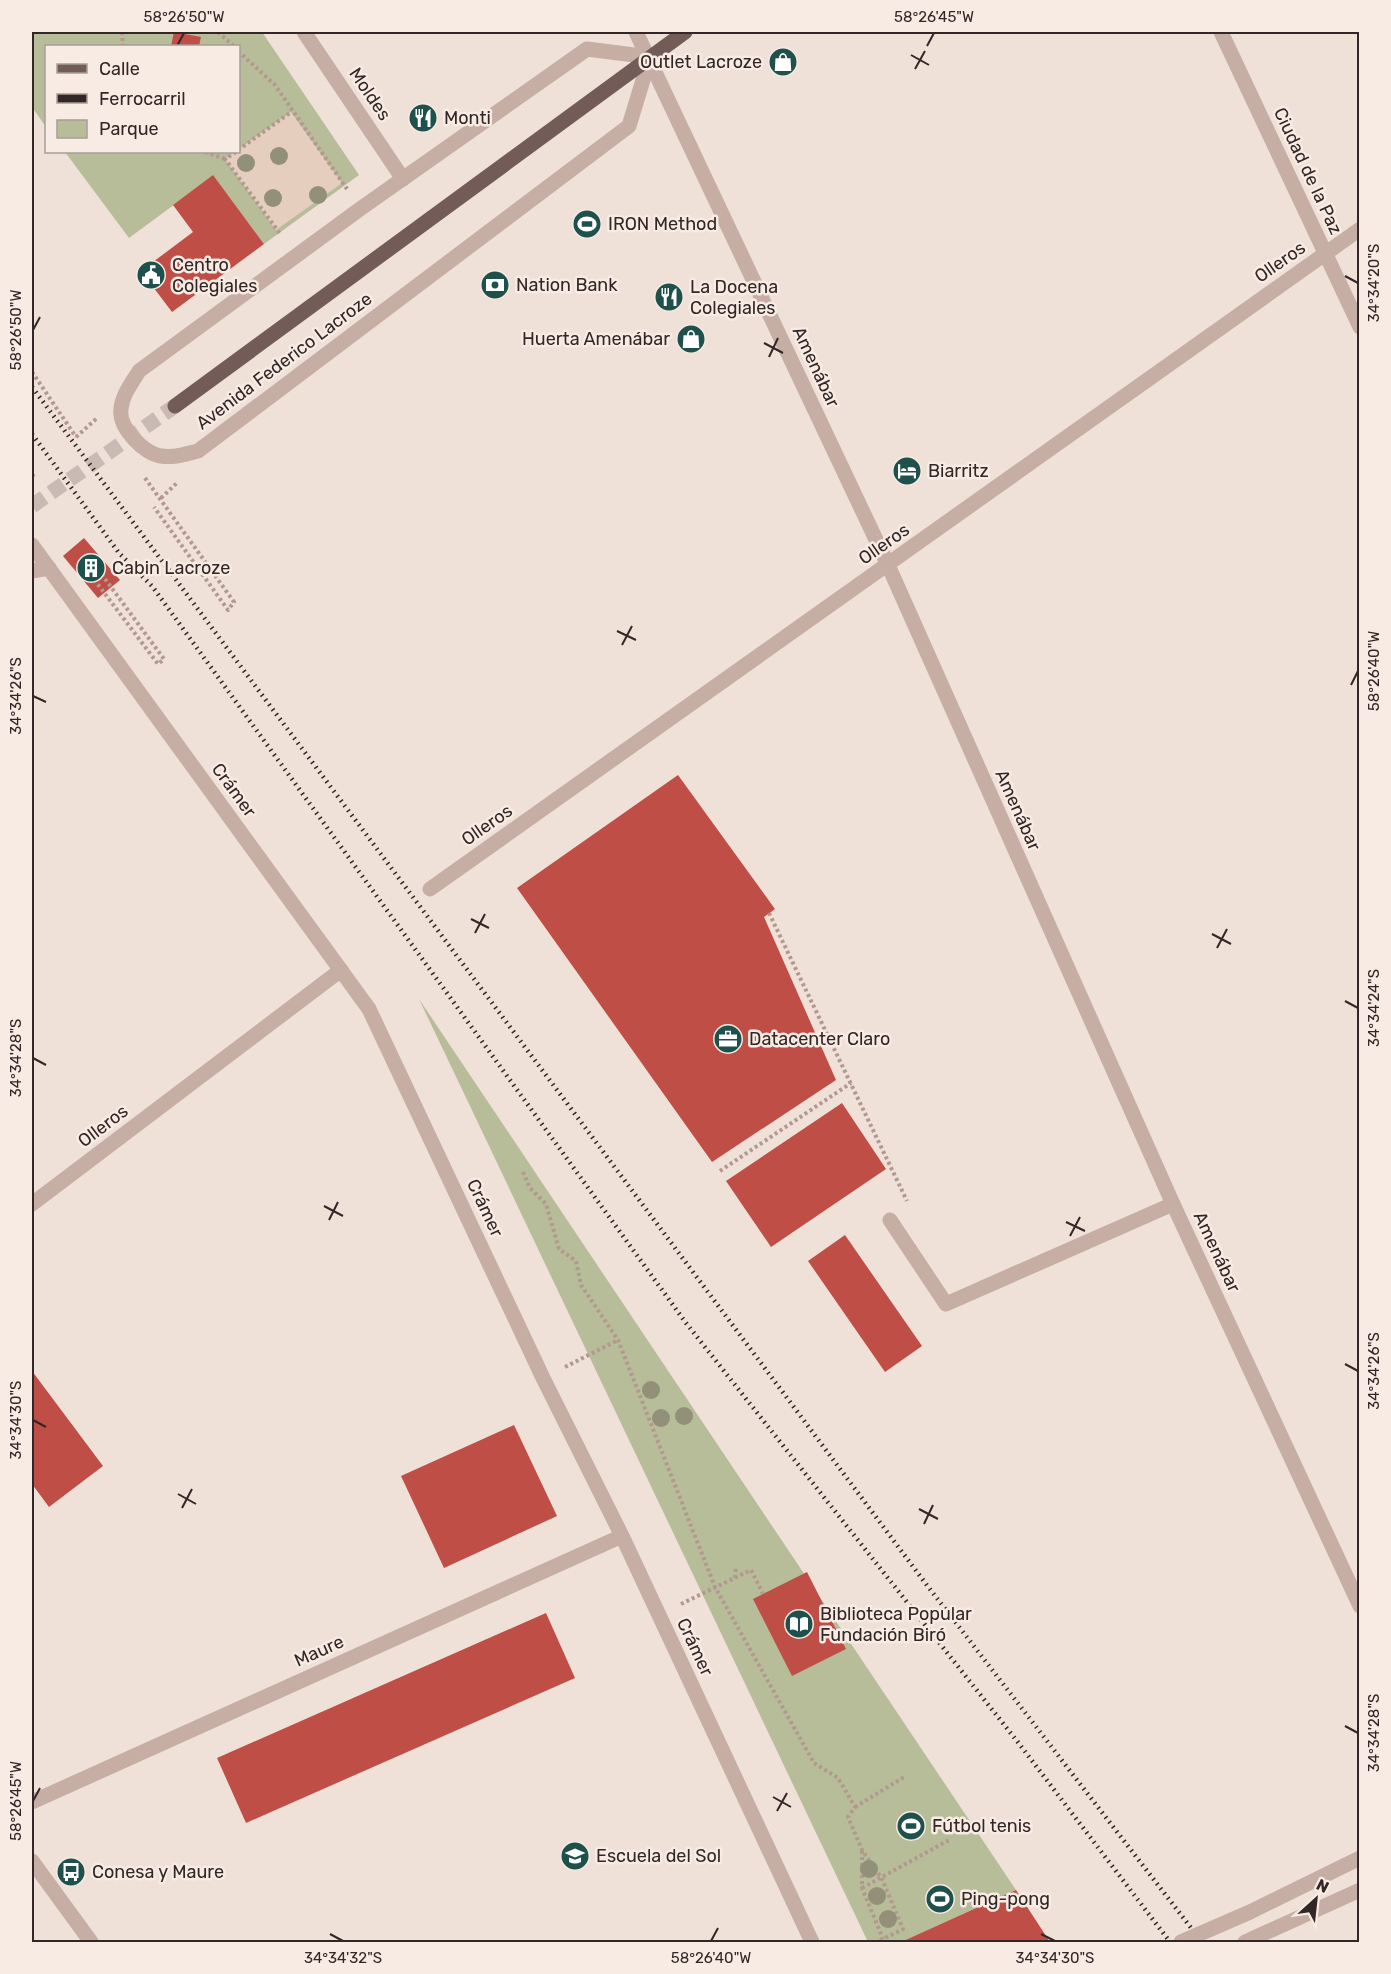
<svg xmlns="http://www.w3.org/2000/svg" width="1391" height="1974" font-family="Rubik,sans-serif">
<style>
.green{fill:#b7bd99}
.plaza{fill:#e6cebf}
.building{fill:#bf4e46}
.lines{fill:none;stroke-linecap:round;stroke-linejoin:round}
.major-tunnel{stroke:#c9bbb4;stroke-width:15;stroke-dasharray:15 8;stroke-linecap:butt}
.path{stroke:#b2988f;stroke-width:4;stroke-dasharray:3 3;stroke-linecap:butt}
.minor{stroke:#c6aea5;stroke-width:15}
.major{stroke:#735c57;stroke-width:15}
.rail{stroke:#322726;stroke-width:4.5;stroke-dasharray:1.5 4.5;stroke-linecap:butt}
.minor-bridge{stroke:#c6aea5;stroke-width:15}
.tree{fill:#939079}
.ticks{fill:none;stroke:#322726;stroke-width:2}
.labels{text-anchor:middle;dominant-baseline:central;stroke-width:5;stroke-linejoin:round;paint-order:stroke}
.poi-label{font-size:18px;fill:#322726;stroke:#f7ebe4;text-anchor:start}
.street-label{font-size:18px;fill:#322726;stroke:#f7ebe4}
.neatline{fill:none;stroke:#322726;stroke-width:2}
.ticks-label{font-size:15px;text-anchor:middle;fill:#322726}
</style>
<rect width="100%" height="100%" fill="#efe0d8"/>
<g class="green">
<path d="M 32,32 L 262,32 L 359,175 L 264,244 L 213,176 L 129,238 L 65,152 L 238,152 L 238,46 L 46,46 L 46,127 L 32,107 Z"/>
<path d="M 419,999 L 1016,1890 L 901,1942 L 868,1942 Z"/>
</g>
<path class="plaza" d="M 291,112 L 342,183 L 276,230 L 225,159 Z"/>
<g class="building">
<path d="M 174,32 L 201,37 L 199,46 L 171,46 Z"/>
<path d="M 213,175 L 264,244 L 172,312 L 141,271 L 193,232 L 173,205 Z"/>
<path d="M 84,538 L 120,580 L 98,598 L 63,556 Z"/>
<path d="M 678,775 L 775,909 L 764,917 L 836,1080 L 712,1162 L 517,888 Z"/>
<path d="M 842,1103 L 886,1169 L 771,1247 L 726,1181 Z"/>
<path d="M 845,1235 L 922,1346 L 885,1372 L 808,1261 Z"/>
<path d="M 32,1371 L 103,1466 L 49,1507 L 32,1484 Z"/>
<path d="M 514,1425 L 557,1516 L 444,1568 L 401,1476 Z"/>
<path d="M 807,1572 L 846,1649 L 792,1676 L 753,1599 Z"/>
<path d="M 546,1613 L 575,1678 L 246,1823 L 217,1758 Z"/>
<path d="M 1016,1890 L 1050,1942 L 901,1942 Z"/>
</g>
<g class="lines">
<path class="major-tunnel" d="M 32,506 L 175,406"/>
<g class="path">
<path d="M 122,32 L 123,46"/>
<path d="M 218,32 L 234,46"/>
<path d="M 238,51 L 275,85 L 347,189"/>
<path d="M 238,150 L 291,112"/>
<path d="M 205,152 L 225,159"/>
<path d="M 236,152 L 225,159 L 281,235"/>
<path d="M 32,372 L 76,437"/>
<path d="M 76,437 L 97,418"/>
<path d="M 32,476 L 36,472"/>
<path d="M 145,478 L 234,602 L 228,610 L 154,507"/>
<path d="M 161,498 L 178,482"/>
<path d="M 86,577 L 90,574 L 158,664 L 164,659 L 97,568"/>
<path d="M 769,913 L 907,1201"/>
<path d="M 720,1171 L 851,1083"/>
<path d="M 523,1172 L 530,1188 L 546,1204 L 559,1249 L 576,1261 L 581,1285 L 618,1340 L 715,1587 L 814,1763 L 838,1778 L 855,1807 L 848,1817 L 862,1850 L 882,1879 L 903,1929 L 877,1942"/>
<path d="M 565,1367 L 618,1340"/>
<path d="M 735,1578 L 736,1566"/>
<path d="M 681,1604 L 751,1570 L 763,1594"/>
<path d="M 855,1807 L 904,1777"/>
<path d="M 862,1851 L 862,1888 L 883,1939"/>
<path d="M 862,1888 L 949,1840"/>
</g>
<g class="minor">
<path d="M 304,32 L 403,179"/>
<path d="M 636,32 L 888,565 L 1173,1204 L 1360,1606"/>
<path d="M 1221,32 L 1360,327"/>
<path d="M 587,49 L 650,57 L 629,126 L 198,451 C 185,454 175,458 161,456 C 144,454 118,427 121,409 C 122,395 132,383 139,371 L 360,209 Z"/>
<path d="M 32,545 L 369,1009 L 543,1378 L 622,1536 L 812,1942"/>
<path d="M 32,571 L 49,568"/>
<path d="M 430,889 L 1360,229"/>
<path d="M 32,1204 L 341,970"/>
<path d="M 890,1220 L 946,1304 L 1173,1204"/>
<path d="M 32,1802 L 622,1536"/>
<path d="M 32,1861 L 91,1942"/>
<path d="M 1250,1912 L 1360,1858"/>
<path d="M 1245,1942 L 1360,1890"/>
</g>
<path class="major" d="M 175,406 L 685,32"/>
<g class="rail">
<path d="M 32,387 L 926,1584 L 1202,1942"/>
<path d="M 32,434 L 119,553 L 152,586 L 686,1323 L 1017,1741 L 1170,1942"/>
</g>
<path class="minor-bridge" d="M 1181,1942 L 1250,1912"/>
</g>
<g class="tree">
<circle cx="279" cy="156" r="9"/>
<circle cx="246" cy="163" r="9"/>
<circle cx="318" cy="195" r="9"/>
<circle cx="273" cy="198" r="9"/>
<circle cx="651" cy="1390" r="9"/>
<circle cx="684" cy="1416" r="9"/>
<circle cx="661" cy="1418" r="9"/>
<circle cx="869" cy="1869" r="9"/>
<circle cx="877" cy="1896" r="9"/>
<circle cx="888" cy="1919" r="9"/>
</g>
<path class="ticks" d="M 177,46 L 184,33M 927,46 L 934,33M 911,55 L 929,65M 915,69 L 925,51M 1345,276 L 1358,283M 33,330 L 40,317M 764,343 L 783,353M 769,357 L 778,338M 617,631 L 636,640M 622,645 L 632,626M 1351,685 L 1358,671M 33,696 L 46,702M 471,919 L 489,928M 475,933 L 485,914M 1212,934 L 1231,944M 1217,948 L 1227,929M 1345,1001 L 1358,1008M 33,1058 L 46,1065M 324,1206 L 343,1216M 329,1220 L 338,1202M 1066,1222 L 1085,1231M 1070,1236 L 1080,1217M 1345,1364 L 1358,1371M 33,1420 L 46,1427M 178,1494 L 196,1504M 182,1508 L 192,1489M 919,1509 L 938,1519M 924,1524 L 933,1505M 1345,1726 L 1358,1733M 773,1797 L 791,1807M 33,1801 L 40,1788M 777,1811 L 787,1793M 330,1934 L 343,1941M 1041,1934 L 1055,1941M 711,1941 L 718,1928"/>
<defs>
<g id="shop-disc" transform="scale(1.5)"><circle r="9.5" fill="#1e514b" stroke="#f7ebe4"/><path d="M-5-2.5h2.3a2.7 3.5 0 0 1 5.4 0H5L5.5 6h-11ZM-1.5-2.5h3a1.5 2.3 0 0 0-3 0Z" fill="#fff"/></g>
<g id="restaurant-disc" transform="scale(1.5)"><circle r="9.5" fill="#1e514b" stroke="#f7ebe4"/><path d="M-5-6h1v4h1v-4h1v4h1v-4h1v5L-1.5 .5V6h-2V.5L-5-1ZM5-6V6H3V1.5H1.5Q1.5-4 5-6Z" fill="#fff"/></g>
<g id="stadium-disc" transform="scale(1.5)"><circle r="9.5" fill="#1e514b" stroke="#f7ebe4"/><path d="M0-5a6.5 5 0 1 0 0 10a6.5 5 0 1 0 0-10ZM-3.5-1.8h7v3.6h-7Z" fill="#fff"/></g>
<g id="civic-disc" transform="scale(1.5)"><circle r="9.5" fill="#1e514b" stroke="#f7ebe4"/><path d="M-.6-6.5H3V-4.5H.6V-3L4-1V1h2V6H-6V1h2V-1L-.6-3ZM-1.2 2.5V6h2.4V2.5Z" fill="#fff"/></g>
<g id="bank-disc" transform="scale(1.5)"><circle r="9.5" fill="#1e514b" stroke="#f7ebe4"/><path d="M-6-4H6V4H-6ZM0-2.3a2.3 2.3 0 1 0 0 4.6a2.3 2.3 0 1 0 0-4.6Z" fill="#fff"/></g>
<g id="hotel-disc" transform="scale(1.5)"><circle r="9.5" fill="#1e514b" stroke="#f7ebe4"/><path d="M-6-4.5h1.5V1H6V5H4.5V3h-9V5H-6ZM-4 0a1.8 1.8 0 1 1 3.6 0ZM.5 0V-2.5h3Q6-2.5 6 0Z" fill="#fff"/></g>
<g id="building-disc" transform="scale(1.5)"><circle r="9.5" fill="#1e514b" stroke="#f7ebe4"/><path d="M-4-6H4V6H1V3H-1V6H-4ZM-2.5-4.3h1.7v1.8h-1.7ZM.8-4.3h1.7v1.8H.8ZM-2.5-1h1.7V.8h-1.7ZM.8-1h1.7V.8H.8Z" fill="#fff"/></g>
<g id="office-disc" transform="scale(1.5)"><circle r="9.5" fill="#1e514b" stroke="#f7ebe4"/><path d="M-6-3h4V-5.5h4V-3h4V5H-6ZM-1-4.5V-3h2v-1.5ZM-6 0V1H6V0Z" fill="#fff"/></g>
<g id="library-disc" transform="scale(1.5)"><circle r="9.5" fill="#1e514b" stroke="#f7ebe4"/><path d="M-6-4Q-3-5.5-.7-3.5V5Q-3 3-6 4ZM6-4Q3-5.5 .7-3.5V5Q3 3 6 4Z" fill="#fff"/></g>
<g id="school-disc" transform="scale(1.5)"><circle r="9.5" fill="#1e514b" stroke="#f7ebe4"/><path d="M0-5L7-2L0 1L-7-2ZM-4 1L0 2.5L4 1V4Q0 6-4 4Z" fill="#fff"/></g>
<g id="bus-disc" transform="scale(1.5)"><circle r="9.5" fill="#1e514b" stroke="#f7ebe4"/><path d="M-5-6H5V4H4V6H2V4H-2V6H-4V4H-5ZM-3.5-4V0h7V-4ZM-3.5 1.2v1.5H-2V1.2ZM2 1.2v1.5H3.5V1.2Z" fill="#fff"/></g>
</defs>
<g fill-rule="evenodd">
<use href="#shop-disc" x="783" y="62"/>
<use href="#restaurant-disc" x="423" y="118"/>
<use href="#stadium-disc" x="587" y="224"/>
<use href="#civic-disc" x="151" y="275"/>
<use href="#bank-disc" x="495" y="285"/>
<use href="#restaurant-disc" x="669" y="297"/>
<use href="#shop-disc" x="691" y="339"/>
<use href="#hotel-disc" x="907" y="471"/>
<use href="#building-disc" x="91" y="568"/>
<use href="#office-disc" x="728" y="1039"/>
<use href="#library-disc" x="799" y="1624"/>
<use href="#stadium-disc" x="911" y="1826"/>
<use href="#school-disc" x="575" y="1856"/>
<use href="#bus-disc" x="71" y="1872"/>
<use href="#stadium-disc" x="940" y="1899"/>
</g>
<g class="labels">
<g class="poi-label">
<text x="762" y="62" text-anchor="end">Outlet Lacroze</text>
<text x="444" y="118">Monti</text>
<text x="608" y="224">IRON Method</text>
<text x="172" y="265">Centro<tspan x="172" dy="21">Colegiales</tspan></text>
<text x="516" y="285">Nation Bank</text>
<text x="690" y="287">La Docena<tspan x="690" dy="21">Colegiales</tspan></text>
<text x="670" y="339" text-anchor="end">Huerta Amenábar</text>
<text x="928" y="471">Biarritz</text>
<text x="112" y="568">Cabin Lacroze</text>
<text x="749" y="1039">Datacenter Claro</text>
<text x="820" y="1614">Biblioteca Popular<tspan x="820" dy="21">Fundación Biró</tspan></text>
<text x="932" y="1826">Fútbol tenis</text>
<text x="596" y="1856">Escuela del Sol</text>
<text x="92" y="1872">Conesa y Maure</text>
<text x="961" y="1899">Ping-pong</text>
</g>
<g class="street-label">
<text transform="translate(370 94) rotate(56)">Moldes</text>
<text transform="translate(1308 171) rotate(65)">Ciudad de la Paz</text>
<text transform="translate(1280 262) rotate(-35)">Olleros</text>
<text transform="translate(284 361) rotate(-37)">Avenida Federico Lacroze</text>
<text transform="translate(816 367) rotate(65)">Amenábar</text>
<text transform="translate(884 544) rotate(-35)">Olleros</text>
<text transform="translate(234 790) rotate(54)">Crámer</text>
<text transform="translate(1018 810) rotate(66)">Amenábar</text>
<text transform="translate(487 825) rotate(-35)">Olleros</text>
<text transform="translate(103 1126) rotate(-37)">Olleros</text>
<text transform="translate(485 1208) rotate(65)">Crámer</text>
<text transform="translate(1217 1252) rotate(65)">Amenábar</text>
<text transform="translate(695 1647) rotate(65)">Crámer</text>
<text transform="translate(319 1651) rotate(-24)">Maure</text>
</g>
</g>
<rect width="1391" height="1974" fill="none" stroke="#f7ebe4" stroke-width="66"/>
<rect x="45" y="45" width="195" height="108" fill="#f7ebe4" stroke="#a89d98" stroke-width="1.5"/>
<rect x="57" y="64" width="30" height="9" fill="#735c57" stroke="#a89d98" stroke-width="1.5"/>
<text x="99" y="75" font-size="18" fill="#322726">Calle</text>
<rect x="57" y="94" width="30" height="9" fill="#322726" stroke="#a89d98" stroke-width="1.5"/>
<text x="99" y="105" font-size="18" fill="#322726">Ferrocarril</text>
<rect x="57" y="120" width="30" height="18" fill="#b7bd99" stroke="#a89d98" stroke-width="1.5"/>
<text x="99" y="135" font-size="18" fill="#322726">Parque</text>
<g transform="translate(1316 1899) rotate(27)" stroke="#f7ebe4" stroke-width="4.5" paint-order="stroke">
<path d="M0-4.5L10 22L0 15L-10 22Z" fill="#322726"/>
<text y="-9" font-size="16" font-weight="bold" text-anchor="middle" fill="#322726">N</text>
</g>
<rect x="33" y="33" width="1325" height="1908" class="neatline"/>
<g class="ticks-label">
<text x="184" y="22">58°26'50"W</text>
<text x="934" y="22">58°26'45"W</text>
<text transform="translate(1374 283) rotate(-90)" y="5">34°34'20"S</text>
<text transform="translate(16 330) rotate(-90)" y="5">58°26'50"W</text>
<text transform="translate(1374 671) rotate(-90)" y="5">58°26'40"W</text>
<text transform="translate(16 696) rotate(-90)" y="5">34°34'26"S</text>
<text transform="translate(1374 1008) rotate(-90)" y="5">34°34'24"S</text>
<text transform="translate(16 1058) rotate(-90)" y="5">34°34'28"S</text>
<text transform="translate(1374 1371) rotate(-90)" y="5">34°34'26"S</text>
<text transform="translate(16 1420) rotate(-90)" y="5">34°34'30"S</text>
<text transform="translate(1374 1733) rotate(-90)" y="5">34°34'28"S</text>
<text transform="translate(16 1801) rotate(-90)" y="5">58°26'45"W</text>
<text x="343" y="1963">34°34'32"S</text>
<text x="711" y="1963">58°26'40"W</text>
<text x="1055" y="1963">34°34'30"S</text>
</g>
</svg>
